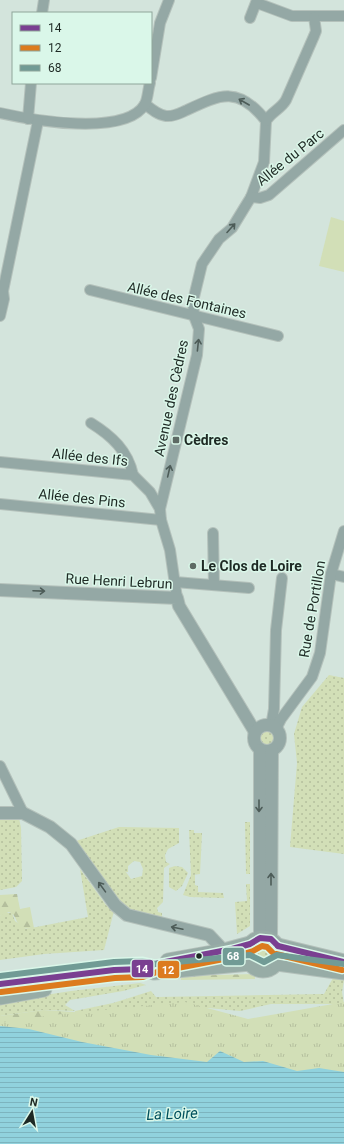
<svg xmlns="http://www.w3.org/2000/svg" width="344" height="1144" font-family="Roboto,sans-serif">
<style>
.grass{fill:url(#grass-dots);fill-rule:evenodd}
.forest{fill:url(#forest-firs)}
.park{fill:url(#park-tufts)}
.pitch{fill:#d2dfb7}
.water{fill:url(#water-rules)}
.lines{fill:none;stroke-linecap:round;stroke-linejoin:round}
.minor-casing{stroke:#b4c1bb;stroke-width:12}
.tertiary-casing{stroke:#b4c1bb;stroke-width:14}
.primary-casing{stroke:#b4c1bb;stroke-width:17}
.minor{stroke:#94a8a5;stroke-width:10}
.tertiary{stroke:#94a8a5;stroke-width:12}
.primary{stroke:#97aca6;stroke-width:15}
.bus-1-casing{stroke:#daf7e9;stroke-width:9}
.bus-2-casing{stroke:#daf7e9;stroke-width:9}
.bus-3-casing{stroke:#daf7e9;stroke-width:9}
.bus-1{stroke:#7a3f91;stroke-width:6}
.bus-2{stroke:#dc7b1e;stroke-width:6}
.bus-3{stroke:#719b95;stroke-width:6}
.oneway{stroke:#4d5c58}
.poi-dot{fill:#5d6a64;stroke:#daf7e9;stroke-width:1.5}
.bus-dot{fill:#1e2924;stroke:#daf7e9;stroke-width:1.5}
.labels{text-anchor:middle;dominant-baseline:central;stroke-width:3;stroke-linejoin:round;paint-order:stroke}
.street-label{font-size:14px;fill:#1e2924;stroke:#daf7e9}
.poi-label{font-size:14px;font-weight:bold;fill:#1e2924;stroke:#daf7e9;text-anchor:start}
.water-label{font-size:15px;font-style:italic;fill:#00505d;stroke:#daf7e9}
.line-badge{stroke:#daf7e9;stroke-width:1.5}
.badge-label{font-size:11px;text-anchor:middle;font-weight:bold;fill:#fff}
</style>
<defs>
<pattern id="grass-dots" width="8" height="8" patternUnits="userSpaceOnUse"><rect width="8" height="8" fill="#d2dfb7"/><path d="M2 2h.1M6 6h.1" fill="none" stroke="#b4bf9d" stroke-width="1.8" stroke-linecap="round"/></pattern>
<pattern id="forest-firs" width="22" height="20" patternUnits="userSpaceOnUse"><rect width="22" height="20" fill="#d2dfb7"/><path d="M5 1l3.5 6h-7zM16 11l3.5 6h-7z" fill="#b4bf9d"/></pattern>
<pattern id="park-tufts" width="24" height="20" patternUnits="userSpaceOnUse"><rect width="24" height="20" fill="#d2dfb7"/><path d="M3 7l-1-3M5 7V3M7 7l1-3M15 17l-1-3M17 17v-4M19 17l1-3" fill="none" stroke="#b4bf9d"/></pattern>
<pattern id="water-rules" width="6" height="5" patternUnits="userSpaceOnUse"><rect width="6" height="5" fill="#91d2dd"/><path d="M0 2.5h6" fill="none" stroke="#7db4be"/></pattern>
</defs>
<rect width="100%" height="100%" fill="#d3e4dc"/>
<g class="grass">
<path d="M 329,675 L 344,678 L 344,854 L 290,847 L 297,763 L 294,734 L 302,707 Z"/>
<circle cx="267" cy="738" r="9"/>
<path d="M 19,818 L 21,828 L 22,881 L 16,887 L 0,890 L 0,819 Z"/>
<path d="M 245,822 L 250,822 L 250,874 L 246,874 Z"/>
<path d="M 119,827 L 179,828 L 179,843 L 168,849 L 165,855 L 166,862 L 170,864 L 164,868 L 163,902 L 157,908 L 158,912 L 162,913 L 162,923 L 112,906 L 73,842 ZM 134,861 L 140,862 L 143,869 L 142,876 L 131,879 L 126,872 L 128,872 L 128,866 Z"/>
<path d="M 189,830 L 194,830 L 194,833 L 202,833 L 200,874 L 193,875 L 195,875 L 195,885 L 198,886 L 198,892 L 223,893 L 224,898 L 190,897 L 183,895 L 191,875 Z"/>
<path d="M 175,866 L 182,867 L 188,873 L 182,886 L 176,891 L 169,887 L 169,868 Z"/>
<path d="M 80,869 L 106,905 L 114,911 L 104,950 L 44,954 L 0,960 L 0,916 L 4,913 L 12,913 L 15,921 L 26,929 L 88,917 Z"/>
<path d="M 246,884 L 250,884 L 250,926 L 237,934 L 235,902 L 247,901 Z"/>
<circle cx="263" cy="954" r="9"/>
<path d="M 333,978 L 344,980 L 342,992 L 344,1004 L 271,1004 L 240,1011 L 208,1008 L 74,1018 L 75,1011 L 43,1010 L 0,1016 L 0,1002 L 71,991 L 140,983 L 146,985 L 123,991 L 70,1000 L 65,1005 L 75,1011 L 113,1003 L 151,991 L 156,997 L 324,994 Z"/>
</g>
<g class="forest">
<path d="M 17,894 L 20,909 L 30,907 L 34,928 C 13,932 20,916 9,912 L 0,916 L 0,895 Z"/>
<path d="M 255,974 L 255,979 L 181,980 L 181,976 Z"/>
<path d="M 43,1010 L 75,1012 L 71,1028 L 0,1026 L 0,1016 Z"/>
</g>
<path class="park" d="M 185,1002 L 248,1019 L 344,1002 L 344,1144 L 0,1144 L 0,1023 L 52,1015 Z"/>
<path class="pitch" d="M 331,217 L 344,221 L 344,272 L 319,266 Z"/>
<path class="water" d="M 0,1026 L 29,1029 L 82,1042 L 151,1055 L 207,1062 L 220,1051 L 244,1062 L 263,1061 L 297,1071 L 319,1068 L 344,1072 L 344,1144 L 0,1144 Z"/>
<g class="lines">
<g class="minor-casing">
<g id="minor">
<path d="M 257,3 L 292,16 L 344,16"/>
<path d="M 42,13 L 44,0"/>
<path d="M 250,18 L 257,0"/>
<path d="M 151,78 L 160,23 L 169,0"/>
<path d="M 145,104 C 151,109 158,115 166,116 C 174,117 180,113 187,110 C 221,94 239,86 266,121 L 264,162 L 251,197 L 232,228 L 219,239 L 202,264 L 193,301 L 194,316 L 199,329 L 197,355 L 160,509 L 161,520 L 170,550 L 177,598"/>
<path d="M 0,113 C 31,120 126,137 145,104 C 148,98 148,89 150,83"/>
<path d="M 28,119 L 31,83"/>
<path d="M 266,121 C 271,112 281,109 286,100 L 314,36 L 316,31 L 314,17"/>
<path d="M 251,197 L 260,198 L 269,195 L 344,130"/>
<path d="M 90,290 L 278,336"/>
<path d="M 0,316 L 4,299 L 3,291 L 38,121"/>
<path d="M 91,423 C 112,436 128,451 133,475"/>
<path d="M 0,462 L 133,475 L 150,492 L 160,509"/>
<path d="M 0,504 L 161,520"/>
<path d="M 213,533 L 214,585"/>
<path d="M 331,574 L 344,577"/>
<path d="M 175,582 L 249,588"/>
<path d="M 271,726 L 274,709 L 276,630 L 282,578"/>
<path d="M 276,729 L 281,719 L 312,677 L 320,653 L 331,574 L 344,531"/>
<path d="M 0,766 L 23,813"/>
</g>
</g>
<g class="tertiary-casing">
<g id="tertiary">
<path d="M 0,590 L 177,598 L 179,606 L 255,732"/>
<circle cx="267" cy="738" r="13"/>
<path d="M 260,750 L 260,938"/>
<path d="M 0,813 L 23,813 L 50,827 L 71,844 L 115,905 L 127,915 L 209,935 L 224,951"/>
<path d="M 271,939 L 272,750"/>
</g>
</g>
<g class="primary-casing">
<g id="primary">
<circle cx="263" cy="954" r="16"/>
<path d="M 278,946 L 344,962"/>
<path d="M 168,961 L 224,951 L 250,944"/>
<path d="M 277,963 L 344,972"/>
<path d="M 0,984 L 114,970 L 142,969 L 154,972 L 250,963"/>
<path d="M 0,997 L 44,989"/>
</g>
</g>
<use href="#minor" class="minor"/>
<use href="#tertiary" class="tertiary"/>
<use href="#primary" class="primary"/>
<g class="bus-1-casing">
<g id="bus-1">
<path d="M 278,946 L 344,962"/>
<path d="M 0,984 L 114,970 L 142,969 L 155,964 L 232,949 L 250,944 L 260,938 L 271,939 L 278,946"/>
</g>
</g>
<g class="bus-2-casing">
<g id="bus-2">
<path d="M 276,954 L 342,970"/>
<path d="M 1,992 L 115,978 L 143,977 L 157,972 L 234,957 L 253,951 L 262,946 L 267,947 L 272,952"/>
</g>
</g>
<g class="bus-3-casing">
<path id="bus-3" d="M 0,976 L 114,962 L 142,961 L 155,964 L 250,955 L 264,962 L 277,955 L 344,964"/>
</g>
<use href="#bus-1" class="bus-1"/>
<use href="#bus-2" class="bus-2"/>
<use href="#bus-3" class="bus-3"/>
</g>
<defs><path id="oneway-shaft" d="M-6 0H5M1.5-3L5.5 0L1.5 3" fill="none" stroke-width="1.6" stroke-linecap="round" stroke-linejoin="round"/></defs>
<g class="oneway">
<use href="#oneway-shaft" transform="translate(244 102) rotate(-150)"/>
<use href="#oneway-shaft" transform="translate(231 228) rotate(-48)"/>
<use href="#oneway-shaft" transform="translate(198 345) rotate(-84)"/>
<use href="#oneway-shaft" transform="translate(169 471) rotate(-77)"/>
<use href="#oneway-shaft" transform="translate(39 591) rotate(2)"/>
<use href="#oneway-shaft" transform="translate(259 806) rotate(90)"/>
<use href="#oneway-shaft" transform="translate(271 879) rotate(-90)"/>
<use href="#oneway-shaft" transform="translate(102 887) rotate(-126)"/>
<use href="#oneway-shaft" transform="translate(177 928) rotate(-168)"/>
</g>
<g class="poi-dot">
<rect x="172" y="436" width="8" height="8" rx="2"/>
<circle cx="193" cy="566" r="4"/>
</g>
<circle class="bus-dot" cx="199" cy="956" r="3.5"/>
<g class="labels">
<g class="street-label">
<text transform="translate(290 157) rotate(-39)">Allée du Parc</text>
<text transform="translate(187 300) rotate(13)">Allée des Fontaines</text>
<text transform="translate(171 398) rotate(-78)">Avenue des Cèdres</text>
<text transform="translate(90 457) rotate(6)">Allée des Ifs</text>
<text transform="translate(82 498) rotate(6)">Allée des Pins</text>
<text transform="translate(119 581) rotate(3)">Rue Henri Lebrun</text>
<text transform="translate(312 609) rotate(-80)">Rue de Portillon</text>
</g>
<g class="poi-label">
<text x="184" y="440">Cèdres</text>
<text x="201" y="566">Le Clos de Loire</text>
</g>
<g class="water-label">
<text transform="translate(172 1114) rotate(-2)">La Loire</text>
</g>
</g>
<g class="line-badge">
<rect x="222" y="947" width="23" height="19" rx="4" fill="#719b95"/>
<rect x="131" y="959" width="23" height="19" rx="4" fill="#7a3f91"/>
<rect x="157" y="960" width="23" height="19" rx="4" fill="#dc7b1e"/>
</g>
<g class="badge-label">
<text x="233" y="960">68</text>
<text x="142" y="973">14</text>
<text x="168" y="974">12</text>
</g>
<rect x="12" y="12" width="140" height="72" fill="#daf7e9" stroke="#8fa59a"/>
<rect x="20" y="25" width="20" height="6" fill="#7a3f91" stroke="#8fa59a"/>
<text x="48" y="32" font-size="12" fill="#1e2924">14</text>
<rect x="20" y="45" width="20" height="6" fill="#dc7b1e" stroke="#8fa59a"/>
<text x="48" y="52" font-size="12" fill="#1e2924">12</text>
<rect x="20" y="65" width="20" height="6" fill="#719b95" stroke="#8fa59a"/>
<text x="48" y="72" font-size="12" fill="#1e2924">68</text>
<g transform="translate(32 1112) rotate(11)" stroke="#daf7e9" stroke-width="3" paint-order="stroke">
<path d="M0-3L7 15L0 10L-7 15Z" fill="#1e2924"/>
<text y="-6" font-size="11" font-weight="bold" text-anchor="middle" fill="#1e2924">N</text>
</g>
</svg>
